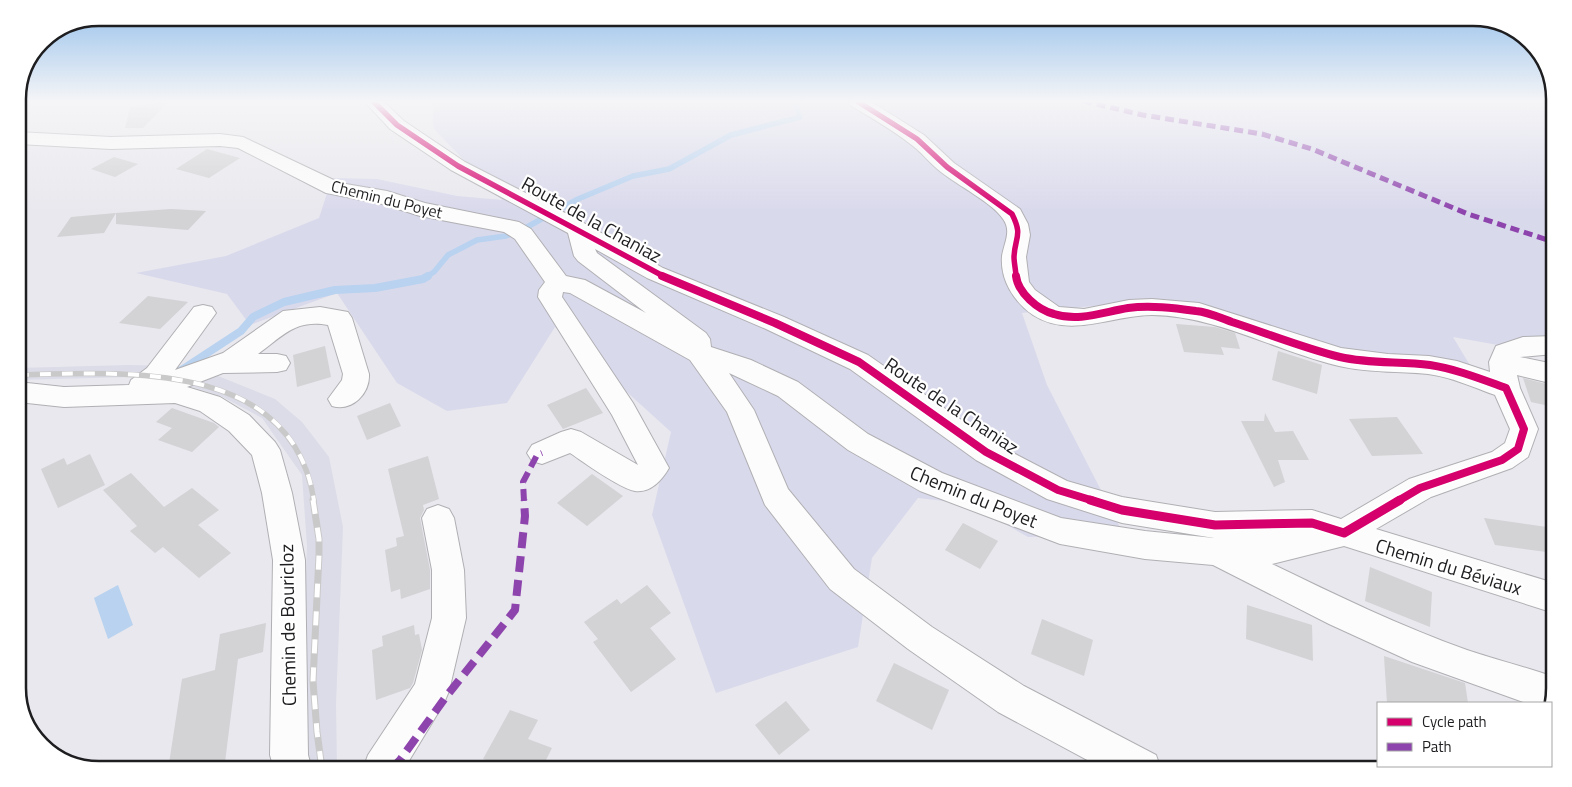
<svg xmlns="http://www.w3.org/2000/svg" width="1572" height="787" font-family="'Titillium Web',sans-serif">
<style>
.built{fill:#dcdce8}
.green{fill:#d9d9ec}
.water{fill:#b8d2ef}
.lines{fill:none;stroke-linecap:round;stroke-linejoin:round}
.stream-far1{stroke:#b8d2ef;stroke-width:5.5}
.stream{stroke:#b8d2ef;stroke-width:8}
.building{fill:#d3d2d4}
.minor-casing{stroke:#b0b0b4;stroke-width:2}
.minor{fill:#fcfcfc;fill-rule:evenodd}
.rail-far1-casing{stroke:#c9c9ca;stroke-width:5.5}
.rail-casing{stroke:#c9c9ca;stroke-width:7}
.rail-far1{stroke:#fff;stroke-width:4;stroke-dasharray:11;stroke-linecap:butt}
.rail{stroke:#fff;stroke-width:5;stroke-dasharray:14;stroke-linecap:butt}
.quiet-far2{stroke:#8e44ad;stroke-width:5;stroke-dasharray:9 5;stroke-linecap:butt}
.quiet-far1{stroke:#8e44ad;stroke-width:6;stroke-dasharray:12 6;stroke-linecap:butt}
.quiet{stroke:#8e44ad;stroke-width:8;stroke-dasharray:16 8;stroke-linecap:butt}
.cycleway-far2-casing{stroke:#fff;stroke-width:8}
.cycleway-far1-casing{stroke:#fff;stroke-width:11}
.cycleway-casing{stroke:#fff;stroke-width:12}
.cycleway-far2{stroke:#d6006c;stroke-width:5.5}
.cycleway-far1{stroke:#d6006c;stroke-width:8}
.cycleway{stroke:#d6006c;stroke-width:9}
.labels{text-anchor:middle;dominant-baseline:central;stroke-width:4.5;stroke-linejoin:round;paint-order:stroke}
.far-street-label{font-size:16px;fill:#1e1e21;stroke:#fff}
.street-label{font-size:19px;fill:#1e1e21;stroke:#fff}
.rim{fill:none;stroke:#1e1e21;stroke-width:2.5}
</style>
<rect width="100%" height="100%" fill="#e8e8ee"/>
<path class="built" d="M 128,365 L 178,366 L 213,374 L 275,399 L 302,422 L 329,457 L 343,527 L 336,704 L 337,769 L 310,769 L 301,713 L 307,546 L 302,475 L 262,418 L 221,396 L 180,383 L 129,377 L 18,380 L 18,368 Z"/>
<path class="green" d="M 432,101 L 1554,101 L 1554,355 L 1453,337 L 1471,367 L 1322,345 L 1206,308 L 1164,299 L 1022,313 L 1047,385 L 1124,535 L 1028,537 L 970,504 L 918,498 L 872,558 L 858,647 L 716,693 L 652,515 L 671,432 L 555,327 L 507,403 L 447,411 L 397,383 L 337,293 L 250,325 L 227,294 L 136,273 L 226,256 L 319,218 L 332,178 L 377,179 L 457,196 L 502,200 L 434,129 Z"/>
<path class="water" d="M 118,585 L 133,625 L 108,639 L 94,598 Z"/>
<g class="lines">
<path class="stream-far1" d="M 426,277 L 434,272 L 448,255 L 477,240 L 506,236 L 527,227 L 578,199 L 633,176 L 669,169 L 731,135 L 800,117 L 795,104 L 801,101"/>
<path class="stream" d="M 180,371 L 241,331 L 253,317 L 284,302 L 335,290 L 375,288 L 423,279 L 428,276"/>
</g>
<g class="building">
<path d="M 169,101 L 143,128 L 125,128 L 130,107 Z"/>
<path d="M 207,149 L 240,158 L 209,178 L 176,169 Z"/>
<path d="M 114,157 L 138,164 L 115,177 L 91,169 Z"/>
<path d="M 171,209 L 206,211 L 188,230 L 116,224 L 116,213 Z"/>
<path d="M 116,213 L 104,233 L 57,237 L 71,217 Z"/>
<path d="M 148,296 L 188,302 L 160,329 L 119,323 Z"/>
<path d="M 1176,324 L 1215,327 L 1235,333 L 1240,349 L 1221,347 L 1224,355 L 1184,352 Z"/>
<path d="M 325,346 L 331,377 L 297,387 L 293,355 Z"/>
<path d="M 1278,351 L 1322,365 L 1317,394 L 1272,380 Z"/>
<path d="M 1523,378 L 1554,386 L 1554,407 L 1531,402 Z"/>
<path d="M 586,388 L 603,413 L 563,429 L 547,405 Z"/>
<path d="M 390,403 L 401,426 L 367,440 L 357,416 Z"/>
<path d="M 172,408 L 214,423 L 219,427 L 192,452 L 158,440 L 172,428 L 156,422 Z"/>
<path d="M 1265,413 L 1275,432 L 1293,431 L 1309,460 L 1278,460 L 1285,482 L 1274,487 L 1241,421 L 1264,421 Z"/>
<path d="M 1397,417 L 1423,454 L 1372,456 L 1349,419 Z"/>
<path d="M 90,454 L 105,485 L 58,508 L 41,469 L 64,458 L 67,465 Z"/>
<path d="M 428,456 L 439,499 L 423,505 L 424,510 L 420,518 L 430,570 L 430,589 L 401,599 L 400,589 L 391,592 L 385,550 L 397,546 L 396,538 L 404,536 L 388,469 Z"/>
<path d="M 131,473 L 164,507 L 192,488 L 219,510 L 198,525 L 231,553 L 199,578 L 163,547 L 155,553 L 130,531 L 137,526 L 103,490 Z"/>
<path d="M 592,474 L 623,496 L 587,526 L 557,503 Z"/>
<path d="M 1484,518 L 1554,528 L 1554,553 L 1495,545 Z"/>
<path d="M 963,523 L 998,541 L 980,569 L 945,550 Z"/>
<path d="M 1370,567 L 1432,592 L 1430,627 L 1365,601 Z"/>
<path d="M 647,585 L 671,613 L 650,628 L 676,659 L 631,692 L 593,642 L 598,639 L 584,622 L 617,599 L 621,604 Z"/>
<path d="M 1247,605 L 1312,625 L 1313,661 L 1246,639 Z"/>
<path d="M 1042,619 L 1093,640 L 1084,676 L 1031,654 Z"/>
<path d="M 266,623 L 263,652 L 238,659 L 224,770 L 168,770 L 182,679 L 215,670 L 220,634 Z"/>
<path d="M 414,625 L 415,635 L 419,634 L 422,650 L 413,683 L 410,688 L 376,700 L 372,650 L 383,646 L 382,636 Z"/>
<path d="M 1384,656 L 1465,683 L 1468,703 L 1387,703 Z"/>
<path d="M 894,663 L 949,690 L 932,730 L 876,701 Z"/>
<path d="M 786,701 L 810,730 L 779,755 L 755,725 Z"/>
<path d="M 510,710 L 538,720 L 528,739 L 552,748 L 541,770 L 514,770 L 483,759 Z"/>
</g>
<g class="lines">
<g class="minor-casing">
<g id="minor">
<path d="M 364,101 L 383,101 L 404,121 L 465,162 L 575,218 L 663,268 L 784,317 L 868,355 L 996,444 L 1067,481 L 1122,497 L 1215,512 L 1312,510 L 1341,519 L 1409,479 L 1492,452 L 1505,443 L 1510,429 L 1495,395 C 1473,387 1451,377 1428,374 C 1399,371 1368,373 1339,366 C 1275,351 1218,316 1152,315 C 1113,315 1070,339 1033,315 C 1014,302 1000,280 1002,256 C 1004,243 1012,231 1003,219 C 993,203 957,185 941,172 C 929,163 921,151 909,143 C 891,129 870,117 850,105 L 848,101 L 870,101 L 924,135 L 954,163 L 1020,209 L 1028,224 L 1030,235 L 1026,257 L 1029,282 L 1035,290 L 1059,307 L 1084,309 L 1129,300 L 1152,299 L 1199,303 L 1341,348 L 1388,354 L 1429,356 L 1457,361 L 1490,372 L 1489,362 L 1496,346 L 1523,337 L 1554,336 L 1554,354 L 1520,357 L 1554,364 L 1554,384 L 1517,375 L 1520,388 L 1538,429 L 1528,457 L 1512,468 L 1431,497 L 1376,529 L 1554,583 L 1554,613 L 1344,546 L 1272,564 C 1336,595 1400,626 1467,650 C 1496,660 1526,667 1554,677 L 1551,704 L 1526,703 L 1412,662 L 1329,624 L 1213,565 L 1145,559 L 1060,544 L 920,491 L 848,450 L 778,396 L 729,373 L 754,410 L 788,489 L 854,569 L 932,627 L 1024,686 L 1156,755 L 1161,769 L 1104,769 L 998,712 L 908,649 L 830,589 L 765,505 L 727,412 L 690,360 L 570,293 L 563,292 L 562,297 L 633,403 L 669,468 C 662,480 651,493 635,491 C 619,488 585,463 570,453 L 542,464 L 532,461 L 527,453 L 532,445 L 561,432 L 571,429 L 581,432 L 638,465 L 612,415 L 538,297 L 539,290 L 545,282 L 515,239 L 504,232 L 420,216 L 382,204 L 326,193 L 238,148 L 220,146 L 111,149 L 18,144 L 18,132 L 111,137 L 220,134 L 243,137 L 340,183 L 387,191 L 425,203 L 519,222 L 531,229 L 566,276 L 585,280 L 646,313 L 578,261 L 574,256 L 568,233 L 451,170 L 390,129 ZM 595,249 L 647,278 L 766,329 L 850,369 L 976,460 L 1047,499 L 1122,523 L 1214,538 L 1145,531 L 1061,518 L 942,473 L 868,434 L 798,382 L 751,360 L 711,347 L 710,339 L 706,333 L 597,253 Z"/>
<path d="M 203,305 L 212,307 L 216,313 L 175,370 L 223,353 L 283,311 L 320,307 L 348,312 L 352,318 L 369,374 C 370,394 352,412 332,406 L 328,399 L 342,380 L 343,374 L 328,325 C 295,319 283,336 258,354 L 277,354 L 286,356 L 290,363 L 286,370 L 277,372 L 223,373 L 187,387 L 220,397 L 249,415 L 275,442 L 280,450 L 292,493 L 305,560 L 308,755 L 312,769 L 274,769 L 270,755 L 273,560 L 262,493 L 252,455 L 229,431 L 200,411 L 175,403 L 64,407 L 18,402 L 18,382 L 64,387 L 129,385 L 131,380 L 147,368 L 194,307 Z"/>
<path d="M 438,505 L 449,509 L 454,518 L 464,570 L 466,618 L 449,691 L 444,703 L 404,769 L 363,769 L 368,755 L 415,684 L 432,618 L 432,570 L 422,518 L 427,509 Z"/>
</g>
</g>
<use href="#minor" class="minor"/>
<g class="rail-far1-casing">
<path id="rail-far1" d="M 18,375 C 126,372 293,360 314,501"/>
</g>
<g class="rail-casing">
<path id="rail" d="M 313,500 L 319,539 L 319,555 L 313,681 L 317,732 L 322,769"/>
</g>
<use href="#rail-far1" class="rail-far1"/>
<use href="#rail" class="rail"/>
<path class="quiet-far2" d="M 1083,101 L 1143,115 L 1262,134 L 1312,149 L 1468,214 L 1554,242"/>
<path class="quiet-far1" d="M 524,501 L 523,482 L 537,455 L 542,453"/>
<path class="quiet" d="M 391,769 L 400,760 L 445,698 L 515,610 L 525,516 L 524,500"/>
<g class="cycleway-far2-casing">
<g id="cycleway-far2">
<path d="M 373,101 L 397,125 L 458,166 L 665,277"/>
<path d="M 857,101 L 917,139 L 947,167 L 1012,214 C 1023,236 1015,236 1014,257 C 1014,263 1016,271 1016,277"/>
</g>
</g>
<g class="cycleway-far1-casing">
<g id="cycleway-far1">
<path d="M 662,276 L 775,323 L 859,362 L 986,452 L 1058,490 L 1094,501"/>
<path d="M 1016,276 C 1018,293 1038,310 1054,314 C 1079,322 1103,312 1128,308 C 1150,305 1174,308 1196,311 C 1208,312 1221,318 1232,322 C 1266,333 1306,349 1340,357 C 1370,364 1400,361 1430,365 C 1456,369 1481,379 1506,388 L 1524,429 L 1518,449 L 1502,460 L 1420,488 L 1398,501"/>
</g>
</g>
<g class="cycleway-casing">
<path id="cycleway" d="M 1090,500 L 1122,510 L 1215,525 L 1312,523 L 1344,533 L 1400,500"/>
</g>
<use href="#cycleway-far2" class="cycleway-far2"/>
<use href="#cycleway-far1" class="cycleway-far1"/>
<use href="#cycleway" class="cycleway"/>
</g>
<linearGradient id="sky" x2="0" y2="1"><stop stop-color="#95c0eb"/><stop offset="0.48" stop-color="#f5f5f7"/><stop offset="1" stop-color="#f5f5f7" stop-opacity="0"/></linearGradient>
<rect width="1572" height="211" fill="url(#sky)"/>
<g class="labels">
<g class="far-street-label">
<text transform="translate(387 199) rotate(14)">Chemin du Poyet</text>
</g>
<g class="street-label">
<text transform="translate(592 219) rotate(29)">Route de la Chaniaz</text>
<text transform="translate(952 405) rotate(34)">Route de la Chaniaz</text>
<text transform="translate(974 496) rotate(22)">Chemin du Poyet</text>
<text transform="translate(1449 566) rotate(17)">Chemin du Béviaux</text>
<text transform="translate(287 625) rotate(-91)">Chemin de Bouricloz</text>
</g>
</g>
<path d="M0 0H1572V787H0ZM99 26H1473A73 73 0 0 1 1546 99V688A73 73 0 0 1 1473 761H99A73 73 0 0 1 26 688V99A73 73 0 0 1 99 26Z" fill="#fff" fill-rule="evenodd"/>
<path class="rim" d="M99 26H1473A73 73 0 0 1 1546 99V688A73 73 0 0 1 1473 761H99A73 73 0 0 1 26 688V99A73 73 0 0 1 99 26Z"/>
<rect x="1377" y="702" width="175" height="65" fill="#ffffff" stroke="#a5a5a6"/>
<rect x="1387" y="718" width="25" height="8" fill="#d6006c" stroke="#a5a5a6"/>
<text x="1422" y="727" font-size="15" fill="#1e1e21">Cycle path</text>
<rect x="1387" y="743" width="25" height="8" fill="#8e44ad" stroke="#a5a5a6"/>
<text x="1422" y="752" font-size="15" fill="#1e1e21">Path</text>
</svg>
